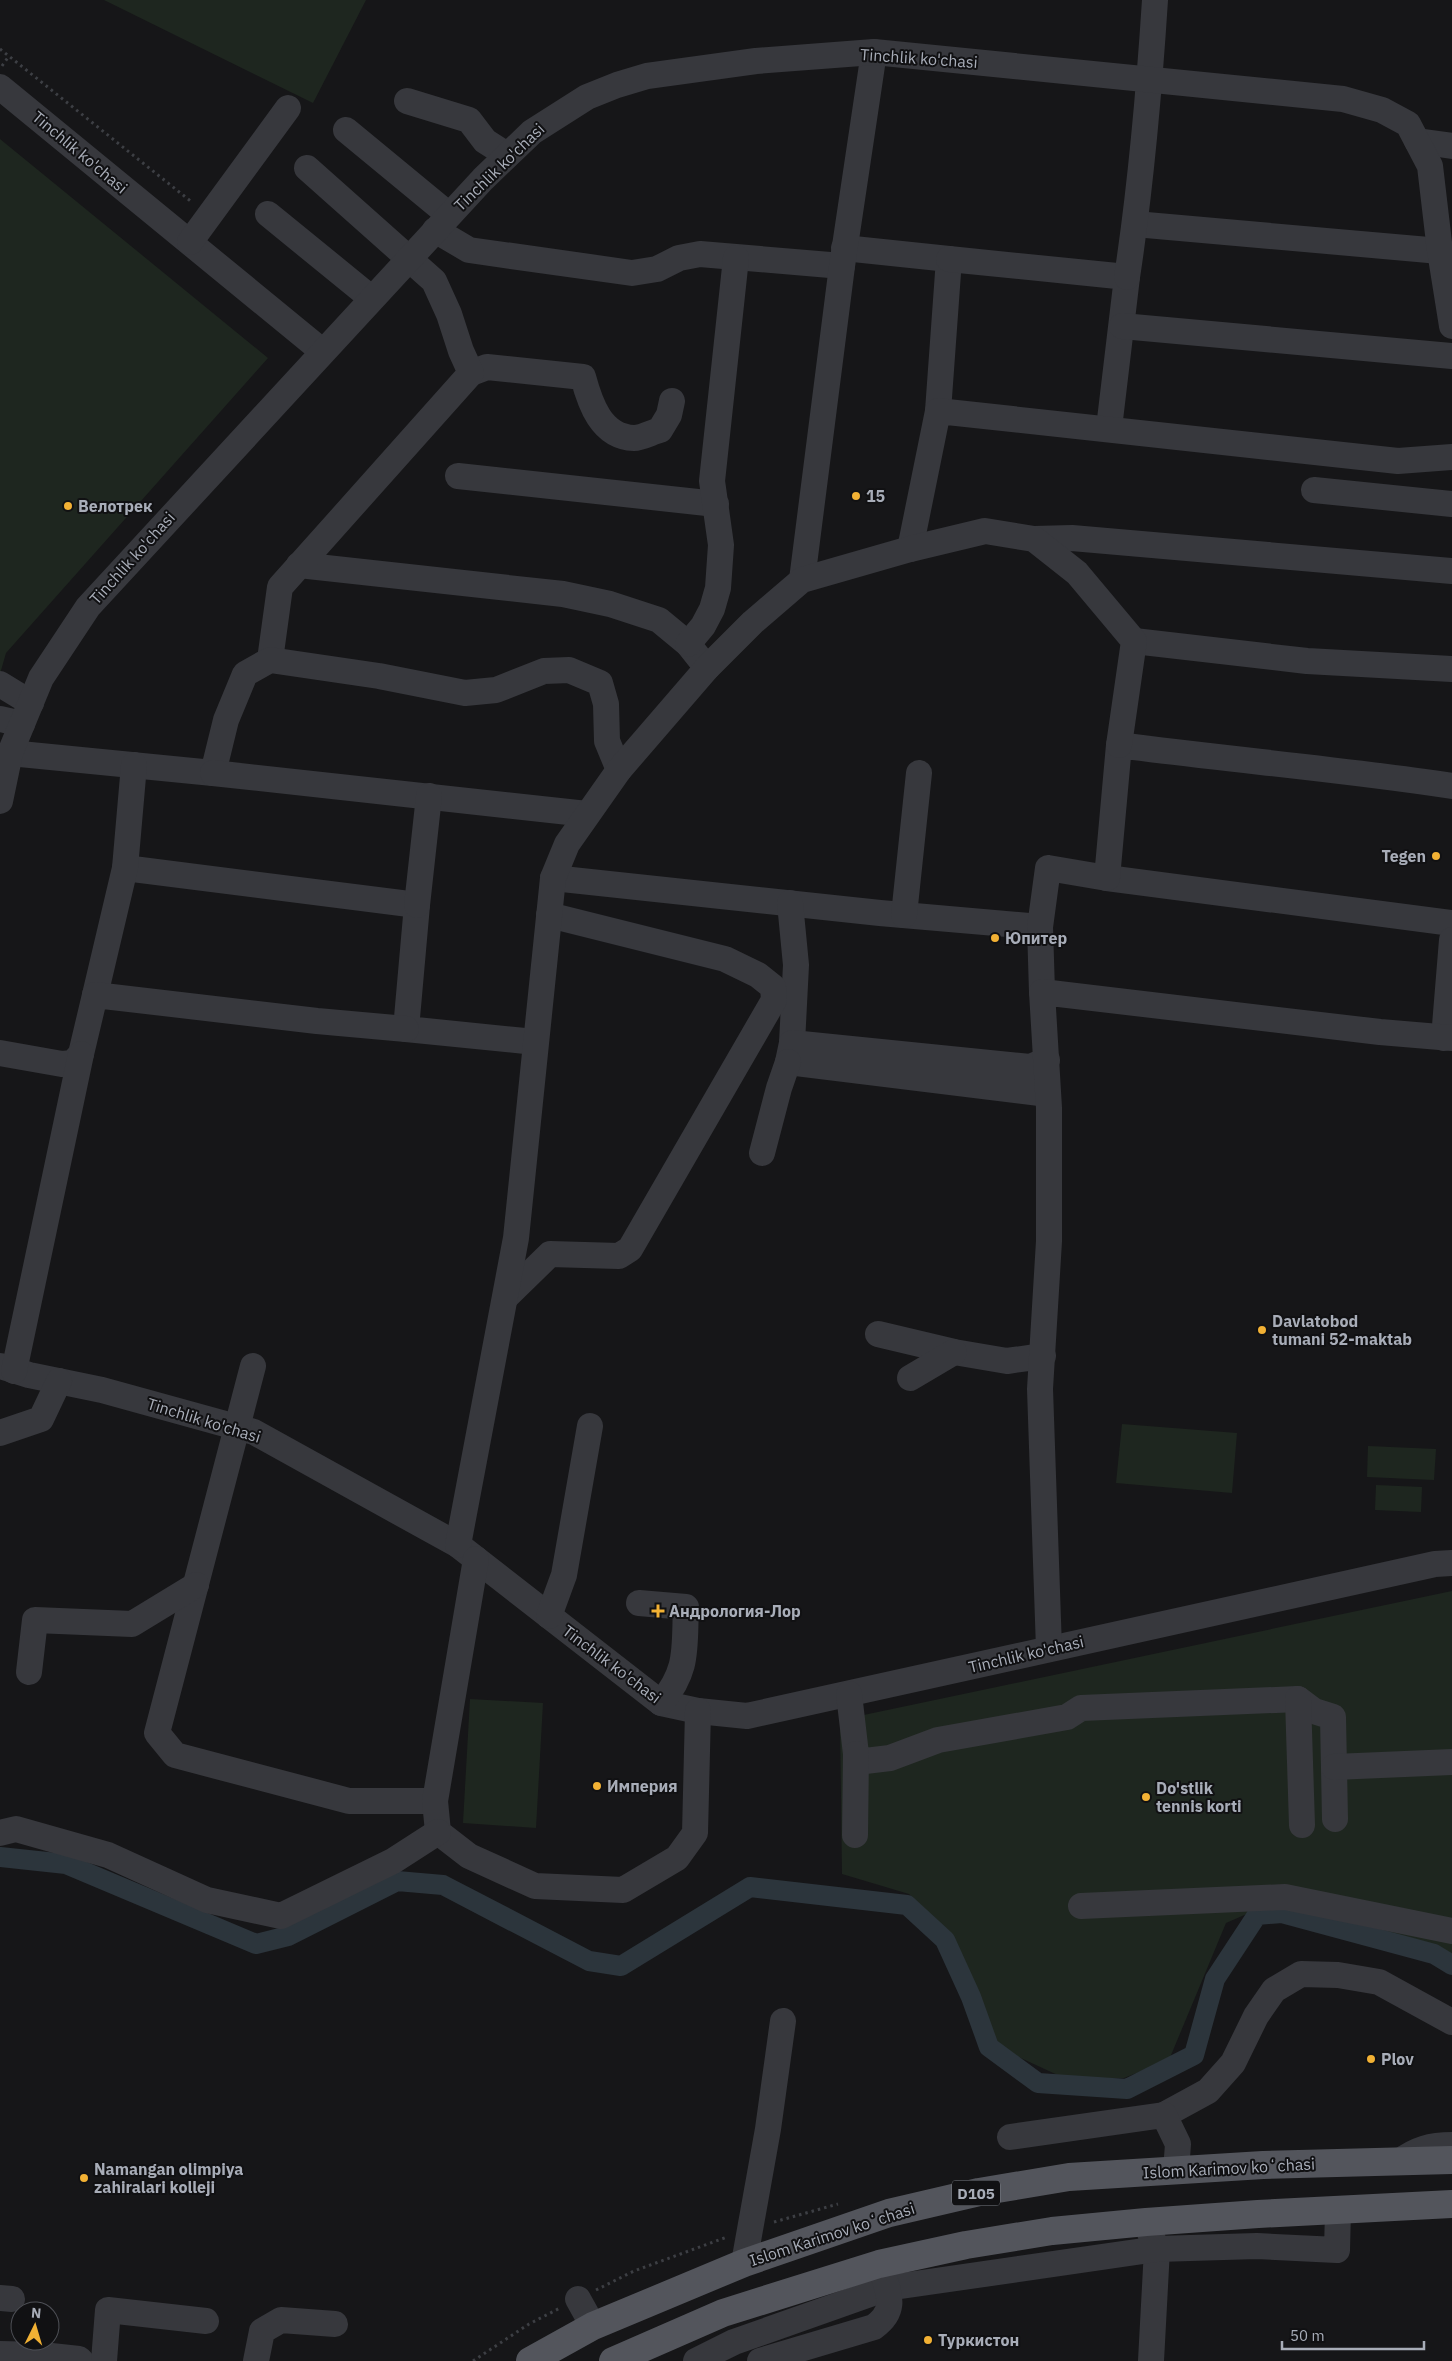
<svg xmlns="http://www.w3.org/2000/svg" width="1452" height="2361" font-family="'IBM Plex Sans',sans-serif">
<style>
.green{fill:#1e261f}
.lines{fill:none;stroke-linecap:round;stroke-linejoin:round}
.canal{stroke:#2c353c;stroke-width:20}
.path{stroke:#3d3f44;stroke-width:3;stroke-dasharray:2.5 4;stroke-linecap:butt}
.minor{stroke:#37383d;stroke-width:26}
.major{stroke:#53555c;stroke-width:28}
.poi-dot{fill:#f2b134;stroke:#111113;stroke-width:2}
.labels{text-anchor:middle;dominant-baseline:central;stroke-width:4;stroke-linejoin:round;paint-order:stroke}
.shield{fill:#111113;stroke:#7b7e86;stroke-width:1}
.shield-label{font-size:15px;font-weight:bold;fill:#a8adb8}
.street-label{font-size:16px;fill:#a8adb8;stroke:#111113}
.poi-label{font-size:16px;font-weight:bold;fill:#a8adb8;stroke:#111113;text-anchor:start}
</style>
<rect width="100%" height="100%" fill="#161618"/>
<g class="green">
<path d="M 104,0 L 366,0 L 313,103 Z"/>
<path d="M 0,139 L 268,358 L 6,653 L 0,674 Z"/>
<path d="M 1122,1424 L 1237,1433 L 1232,1493 L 1116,1483 Z"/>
<path d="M 1368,1446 L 1436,1449 L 1434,1480 L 1367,1477 Z"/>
<path d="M 1376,1485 L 1422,1487 L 1421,1512 L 1375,1510 Z"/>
<path d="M 1452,1591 L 1452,1956 L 1436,1945 L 1272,1903 L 1226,1923 L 1169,2060 L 1124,2078 L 1064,2078 L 997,2047 L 985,2013 L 943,1926 L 909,1894 L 842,1874 L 840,1720 Z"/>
<path d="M 470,1699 L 543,1703 L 536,1828 L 463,1823 Z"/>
</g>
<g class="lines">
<path class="canal" d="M 0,1857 L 66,1864 L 256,1944 L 288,1936 L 397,1881 L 443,1885 L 589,1961 L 621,1966 L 750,1887 L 907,1905 L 945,1940 L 971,1997 L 989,2047 L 1038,2083 L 1127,2089 L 1194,2055 L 1215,1979 L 1257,1915 L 1282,1913 L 1434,1954 L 1452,1965"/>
<g class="path">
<path d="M 0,49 L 193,203"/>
<path d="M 2,66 L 9,56"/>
<path d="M 774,2222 L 838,2204"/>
<path d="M 596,2290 L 634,2271 L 727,2237"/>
<path d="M 473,2361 L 529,2324 L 560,2308"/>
</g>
<g class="minor">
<path d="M 0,87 L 322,351"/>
<path d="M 407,101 L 469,120 L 485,141 L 507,155"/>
<path d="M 346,130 L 449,215"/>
<path d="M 1417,141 L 1452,146"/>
<path d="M 268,214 L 371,298"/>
<path d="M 1135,224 L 1440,251"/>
<path d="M 435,230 L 469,250 L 632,273 L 657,269 L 679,258 L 700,254 L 842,266"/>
<path d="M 190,242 L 288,108"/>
<path d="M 844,248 L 949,259 L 938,411"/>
<path d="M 949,259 L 1127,277 L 1109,428"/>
<path d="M 1127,277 C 1141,185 1149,93 1155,0"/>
<path d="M 1122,326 L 1452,356"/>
<path d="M 471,373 L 487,367 L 583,377 C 590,403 601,437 634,438 C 642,438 652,432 660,430 L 669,415 L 672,401"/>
<path d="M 458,476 L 716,504"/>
<path d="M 1314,490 L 1452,504"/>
<path d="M 1034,539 L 1072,538 L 1452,571"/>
<path d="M 910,549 L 938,411 L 1398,461 L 1452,457"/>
<path d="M 299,565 L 563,594 L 610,604 L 659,620 L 688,644 L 707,668"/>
<path d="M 802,580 L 842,266 L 874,52"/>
<path d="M 1134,641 L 1307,661 L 1452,669"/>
<path d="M 688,644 L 703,626 L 712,609 L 718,588 L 721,545 L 712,481 L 736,258"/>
<path d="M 270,660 L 280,587 L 471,373 L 461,351 L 449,314 L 434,281 L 307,168"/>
<path d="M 0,684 L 31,703"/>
<path d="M 0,719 L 22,724"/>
<path d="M 10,753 L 213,773 L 226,720 L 245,674 L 270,660 L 379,676 L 465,693 L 496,690 L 544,671 L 569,670 L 600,683 L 606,704 L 607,741 L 619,770"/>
<path d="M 213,773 L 587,814"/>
<path d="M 0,801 L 10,753 L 41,678 L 88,607 L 483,179 L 532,132 L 587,97 L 617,85 L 647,76 L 756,61 L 874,52 L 1343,99 L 1382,110 L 1408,124 L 1430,166 L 1440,251 L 1452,326"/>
<path d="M 125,868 L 417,905 L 406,1029 L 535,1042"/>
<path d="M 553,878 L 880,913 L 1040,927 L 1042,992"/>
<path d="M 1107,878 L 1452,923"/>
<path d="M 790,903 L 796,965 L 792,1043"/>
<path d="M 417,905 L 429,796"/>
<path d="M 904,915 L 919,773"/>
<path d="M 1040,927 L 1048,868 L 1107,878 L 1119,745 C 1230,760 1342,769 1452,786"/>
<path d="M 95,995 L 125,868 L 134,765"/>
<path d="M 1444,1038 L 1452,940"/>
<path d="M 0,1053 L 62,1064 L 73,1063 L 81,1054 L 95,995 L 317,1021 L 406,1029"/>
<path d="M 1047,1060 L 1030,1067 L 792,1043 L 788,1062 L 1048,1094"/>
<path d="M 762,1153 L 779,1088 L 788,1062"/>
<path d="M 506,1297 L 550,1254 L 619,1256 L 630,1249 L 774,1000 L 773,987 L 758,975 L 725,959 L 549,915"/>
<path d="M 878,1334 L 954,1352 L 1007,1361 L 1043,1356"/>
<path d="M 0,1366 L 29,1375 L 102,1390 L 254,1432 L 458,1545 L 661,1703 L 698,1711 L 747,1716 L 1435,1564 L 1452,1563"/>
<path d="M 253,1366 L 157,1733 L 175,1755 L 349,1801 L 435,1801"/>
<path d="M 14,1371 L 81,1054"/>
<path d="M 910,1378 L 954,1352"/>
<path d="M 0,1433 L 41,1419 L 59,1381"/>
<path d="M 458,1545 L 516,1238 L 553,878 L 567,844 L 619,770 L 707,668 L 753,622 L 802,580 L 910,549 L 985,531 L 1034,539 L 1077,573 L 1134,641 L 1119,745"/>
<path d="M 476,1559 L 435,1801 L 438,1832 L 469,1856 L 535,1886 L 623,1890 L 677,1858 L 695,1833 L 698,1711"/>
<path d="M 639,1603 L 686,1607 C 684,1649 689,1669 661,1703"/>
<path d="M 549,1616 L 564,1575 L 590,1426"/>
<path d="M 1049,1649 L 1040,1389 L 1049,1241 L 1049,1108 L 1042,992 L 1380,1032 L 1452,1038"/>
<path d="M 29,1672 L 35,1620 L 132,1624 L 196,1585"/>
<path d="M 849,1694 L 856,1754 L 865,1761 L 890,1758 L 938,1740 L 1067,1717 L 1081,1708 L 1298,1699 L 1314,1711 L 1333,1717 L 1335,1819"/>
<path d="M 1298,1699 L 1302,1825"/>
<path d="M 1334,1767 L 1452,1762"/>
<path d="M 0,1833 L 16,1829 L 108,1855 L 207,1900 L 281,1916 L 393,1861 L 438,1832"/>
<path d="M 855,1835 L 856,1754"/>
<path d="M 1081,1906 L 1285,1897 L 1452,1931"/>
<path d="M 1164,2115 L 1208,2091 L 1233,2063 L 1256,2016 L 1274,1990 L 1301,1974 L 1338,1975 L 1379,1982 L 1452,2022"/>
<path d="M 1010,2137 L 1164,2115 L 1178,2144 L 1176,2171"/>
<path d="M 1399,2162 C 1416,2149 1431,2145 1452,2145"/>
<path d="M 1150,2233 L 1157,2249 L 1151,2361"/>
<path d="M 744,2263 L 768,2129 L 783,2021"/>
<path d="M 0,2298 L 12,2299"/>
<path d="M 578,2299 L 593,2326"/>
<path d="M 0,2354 L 42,2355 L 79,2359 L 81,2361"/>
<path d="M 104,2361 L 108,2310 L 206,2321"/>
<path d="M 256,2361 L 262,2331 L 281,2320 L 335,2324"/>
<path d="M 696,2361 L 734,2342 L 887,2288 L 1157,2249 L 1257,2246 L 1337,2250 L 1338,2210"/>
<path d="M 760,2361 L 874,2327 C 896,2311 890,2297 883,2274"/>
</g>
<g class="major">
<path d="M 530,2361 L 593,2326 L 744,2263 L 889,2213 L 979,2192 L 1069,2177 L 1263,2165 L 1452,2160"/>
<path d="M 613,2361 L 723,2313 L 879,2264 L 966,2245 L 1052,2231 L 1146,2222 L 1258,2214 L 1452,2204"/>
</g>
</g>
<g class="poi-dot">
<circle cx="856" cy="496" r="5"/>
<circle cx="68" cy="506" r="5"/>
<circle cx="1436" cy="856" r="5"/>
<circle cx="995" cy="938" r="5"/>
<circle cx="1262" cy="1330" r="5"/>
<path d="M655.5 1603.5h5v5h5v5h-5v5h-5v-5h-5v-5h5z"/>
<circle cx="597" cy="1786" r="5"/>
<circle cx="1146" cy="1797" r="5"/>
<circle cx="1371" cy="2059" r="5"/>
<circle cx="84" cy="2178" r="5"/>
<circle cx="928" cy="2340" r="5"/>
</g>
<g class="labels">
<rect class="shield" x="952" y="2180.5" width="48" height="25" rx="4"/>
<g class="shield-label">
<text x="976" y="2193">D105</text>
</g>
<g class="street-label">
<text transform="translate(919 58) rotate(4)">Tinchlik ko'chasi</text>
<text transform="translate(80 152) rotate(40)">Tinchlik ko'chasi</text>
<text transform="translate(499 167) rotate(-44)">Tinchlik ko'chasi</text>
<text transform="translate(132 558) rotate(-48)">Tinchlik ko'chasi</text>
<text transform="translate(204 1420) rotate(17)">Tinchlik ko'chasi</text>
<text transform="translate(1026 1654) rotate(-13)">Tinchlik ko'chasi</text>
<text transform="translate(612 1664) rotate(37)">Tinchlik ko'chasi</text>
<text transform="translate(1229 2168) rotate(-3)">Islom Karimov koʻchasi</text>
<text transform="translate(832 2234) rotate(-18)">Islom Karimov koʻchasi</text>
</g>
<g class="poi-label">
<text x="866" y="496">15</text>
<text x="78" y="506">Велотрек</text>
<text x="1426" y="856" text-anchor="end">Tegen</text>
<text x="1005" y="938">Юпитер</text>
<text x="1272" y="1321">Davlatobod<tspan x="1272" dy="18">tumani 52-maktab</tspan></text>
<text x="669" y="1611">Андрология-Лор</text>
<text x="607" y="1786">Империя</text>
<text x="1156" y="1788">Do'stlik<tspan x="1156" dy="18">tennis korti</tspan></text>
<text x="1381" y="2059">Plov</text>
<text x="94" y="2169">Namangan olimpiya<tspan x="94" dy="18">zahiralari kolleji</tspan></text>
<text x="938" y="2340">Туркистон</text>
</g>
</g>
<g transform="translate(35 2326) rotate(5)"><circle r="24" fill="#111113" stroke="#4d4f55"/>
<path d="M0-4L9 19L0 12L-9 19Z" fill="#f2b134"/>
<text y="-8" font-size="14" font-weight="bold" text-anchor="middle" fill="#a8adb8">N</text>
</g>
<path d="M1282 2341v8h142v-8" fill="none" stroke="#a8adb8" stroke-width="2.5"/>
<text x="1290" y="2341" font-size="15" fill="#a8adb8" stroke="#111113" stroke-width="4" paint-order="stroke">50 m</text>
</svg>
